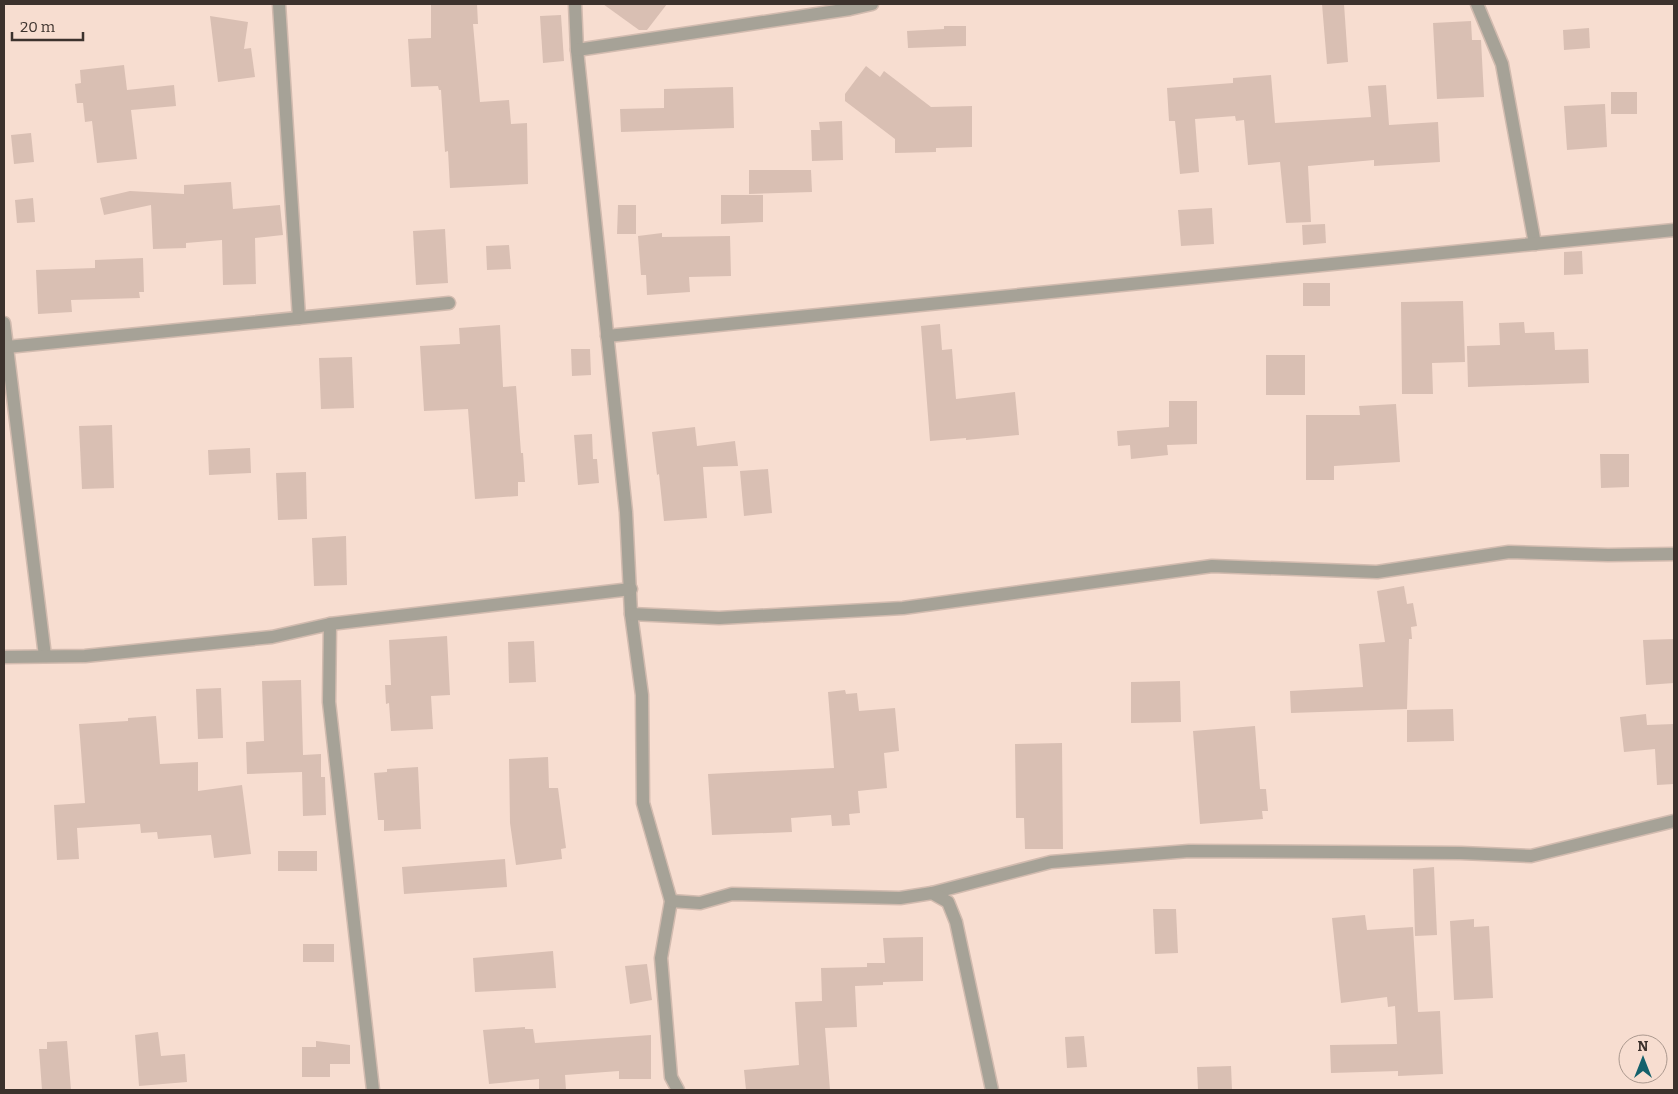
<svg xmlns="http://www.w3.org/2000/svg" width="1678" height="1094" font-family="Bitter,serif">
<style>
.building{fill:#d9bfb3}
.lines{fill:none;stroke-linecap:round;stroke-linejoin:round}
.minor-casing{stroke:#d2bbaf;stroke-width:15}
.minor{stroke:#a6a297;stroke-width:12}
</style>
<rect width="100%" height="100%" fill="#f7ddd0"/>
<g class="building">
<path d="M 431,4 L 477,4 L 478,24 L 473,24 L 480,102 L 509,100 L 511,124 L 527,123 L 528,184 L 450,188 L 448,151 L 445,152 L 441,90 L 439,90 L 438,86 L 411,87 L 408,39 L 431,38 Z"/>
<path d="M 603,4 L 667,4 L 647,30 L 639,30 Z"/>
<path d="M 1322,4 L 1344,4 L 1348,62 L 1327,64 Z"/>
<path d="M 561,15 L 564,61 L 543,63 L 540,16 Z"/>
<path d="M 210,16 L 248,22 L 244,49 L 251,48 L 255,77 L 218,82 Z"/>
<path d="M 1471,21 L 1472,40 L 1481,40 L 1484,97 L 1437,99 L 1433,23 Z"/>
<path d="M 944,26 L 966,26 L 966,46 L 908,48 L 907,31 L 944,29 Z"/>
<path d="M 1589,28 L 1590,48 L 1564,50 L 1563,30 Z"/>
<path d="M 124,65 L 127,90 L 174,85 L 176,106 L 131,110 L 137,159 L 97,163 L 92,121 L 85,122 L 83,103 L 77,103 L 75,84 L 81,83 L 80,70 Z"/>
<path d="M 866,66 L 880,77 L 884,71 L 931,107 L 972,106 L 972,147 L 936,148 L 936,152 L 895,153 L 895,139 L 845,101 L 845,94 Z"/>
<path d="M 1271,75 L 1275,123 L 1371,117 L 1368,86 L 1386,85 L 1389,125 L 1438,122 L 1440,162 L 1374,166 L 1374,160 L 1308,166 L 1311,222 L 1286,223 L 1280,162 L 1248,165 L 1244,120 L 1236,121 L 1235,116 L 1195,119 L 1199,172 L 1180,174 L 1175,121 L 1169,121 L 1167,88 L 1233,83 L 1233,78 Z"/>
<path d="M 733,87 L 734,128 L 621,132 L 620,109 L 664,108 L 664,89 Z"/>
<rect x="1611" y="92" width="26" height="22"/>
<path d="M 1605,104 L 1607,147 L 1567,150 L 1564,106 Z"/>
<path d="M 842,121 L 843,160 L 812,161 L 811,130 L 820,130 L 819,122 Z"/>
<path d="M 31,133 L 34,162 L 14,164 L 11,135 Z"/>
<path d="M 749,170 L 811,170 L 812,192 L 749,194 Z"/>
<path d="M 231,182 L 233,209 L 280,205 L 283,235 L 255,238 L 256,284 L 223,285 L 222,240 L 186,243 L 186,248 L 153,249 L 151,205 L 104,215 L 100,198 L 130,191 L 184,194 L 184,185 Z"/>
<path d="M 721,195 L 763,195 L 763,222 L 721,224 Z"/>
<path d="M 33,198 L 35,222 L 17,223 L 15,200 Z"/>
<path d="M 618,205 L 636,205 L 636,234 L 617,234 Z"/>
<path d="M 1212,208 L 1214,244 L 1181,246 L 1178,210 Z"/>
<path d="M 1325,224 L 1326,243 L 1303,245 L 1302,225 Z"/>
<path d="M 445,229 L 448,283 L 416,285 L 413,231 Z"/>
<path d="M 662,233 L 662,237 L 730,236 L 731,276 L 689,277 L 690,292 L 647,295 L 646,275 L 641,275 L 638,236 Z"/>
<path d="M 509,245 L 511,269 L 487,270 L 486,246 Z"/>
<path d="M 1582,251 L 1583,274 L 1564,275 L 1564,252 Z"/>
<path d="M 143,258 L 144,292 L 139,292 L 140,298 L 71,300 L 72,312 L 38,314 L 36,270 L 95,268 L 95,260 Z"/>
<rect x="1303" y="283" width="27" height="23"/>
<path d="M 1463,301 L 1465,362 L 1432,363 L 1433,394 L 1402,394 L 1401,302 Z"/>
<path d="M 1524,322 L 1525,333 L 1554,332 L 1555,350 L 1588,349 L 1589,383 L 1468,387 L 1467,346 L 1500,345 L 1499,323 Z"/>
<path d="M 940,324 L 942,350 L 952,349 L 956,399 L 1015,392 L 1019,435 L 966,440 L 966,438 L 930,441 L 921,326 Z"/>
<path d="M 500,325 L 503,387 L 516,386 L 521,453 L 523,453 L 525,482 L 518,482 L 518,496 L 475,499 L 468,409 L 424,411 L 420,346 L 460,344 L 459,328 Z"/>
<path d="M 571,349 L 590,349 L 591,375 L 572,376 Z"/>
<rect x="1266" y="355" width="39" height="40"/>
<path d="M 352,357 L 354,408 L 321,409 L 319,358 Z"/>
<path d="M 1169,401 L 1197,401 L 1197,444 L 1167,445 L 1168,455 L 1131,459 L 1130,445 L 1118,446 L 1117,431 L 1169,427 Z"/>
<path d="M 1396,404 L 1400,462 L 1334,466 L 1334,480 L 1306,480 L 1306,415 L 1360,415 L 1359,406 Z"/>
<path d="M 112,425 L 114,488 L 82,489 L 79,426 Z"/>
<path d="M 695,427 L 697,446 L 735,441 L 738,466 L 703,467 L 707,518 L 664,521 L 659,474 L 657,475 L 652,432 Z"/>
<path d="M 592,434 L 593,459 L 597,459 L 599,483 L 578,485 L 574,435 Z"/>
<path d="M 250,448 L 251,473 L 209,475 L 208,450 Z"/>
<path d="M 1600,454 L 1629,454 L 1629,487 L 1601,488 Z"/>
<path d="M 768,469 L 772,513 L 744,516 L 740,471 Z"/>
<path d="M 306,472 L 307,519 L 278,520 L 276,473 Z"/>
<path d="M 346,536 L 347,585 L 314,586 L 312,538 Z"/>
<path d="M 1404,586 L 1407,604 L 1413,603 L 1417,626 L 1411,627 L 1412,639 L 1409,639 L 1407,709 L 1291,713 L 1290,691 L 1363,687 L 1359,644 L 1385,642 L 1377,591 Z"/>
<path d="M 447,636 L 450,695 L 431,696 L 433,729 L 391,731 L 389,703 L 386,704 L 385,685 L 391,685 L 389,640 Z"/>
<path d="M 1674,639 L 1674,683 L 1646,685 L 1643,640 Z"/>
<path d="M 534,641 L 536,682 L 509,683 L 508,642 Z"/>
<path d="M 301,680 L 303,755 L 321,754 L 321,777 L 325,777 L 326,815 L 303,816 L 302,772 L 247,774 L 246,742 L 264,741 L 262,681 Z"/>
<path d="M 1180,681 L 1181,722 L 1131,723 L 1131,682 Z"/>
<path d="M 221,688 L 223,738 L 198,739 L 196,689 Z"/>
<path d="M 845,690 L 846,694 L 857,693 L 859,711 L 895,708 L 899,751 L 884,753 L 887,788 L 858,791 L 860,813 L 849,814 L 850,825 L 832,826 L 831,815 L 791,818 L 792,832 L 712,835 L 708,774 L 834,768 L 828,692 Z"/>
<path d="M 1453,709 L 1454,741 L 1407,742 L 1407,710 Z"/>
<path d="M 1646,714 L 1647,725 L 1674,724 L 1674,784 L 1657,785 L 1655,749 L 1624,752 L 1620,717 Z"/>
<path d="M 156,716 L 160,764 L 198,762 L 198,791 L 242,785 L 251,854 L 214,858 L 211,835 L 158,839 L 157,832 L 141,833 L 140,824 L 77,828 L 79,859 L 57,860 L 54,805 L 85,803 L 79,724 L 128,721 L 128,718 Z"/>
<path d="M 1255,726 L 1260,789 L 1266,789 L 1268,811 L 1262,811 L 1263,819 L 1200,824 L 1193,731 Z"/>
<path d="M 1062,743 L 1063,849 L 1025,849 L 1024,818 L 1016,818 L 1015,744 Z"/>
<path d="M 548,757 L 549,788 L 558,788 L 566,848 L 561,849 L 562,859 L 516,865 L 510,823 L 509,759 Z"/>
<path d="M 418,767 L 421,829 L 384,831 L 384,820 L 378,820 L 374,773 L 387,772 L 387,769 Z"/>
<rect x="278" y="851" width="39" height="20"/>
<path d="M 505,859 L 507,887 L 404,894 L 402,867 Z"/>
<path d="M 1434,867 L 1437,935 L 1415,936 L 1413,869 Z"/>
<path d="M 1153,909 L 1176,909 L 1178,953 L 1155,954 Z"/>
<path d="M 1365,915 L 1367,930 L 1413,927 L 1418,1012 L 1440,1011 L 1443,1074 L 1398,1076 L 1398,1071 L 1331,1073 L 1330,1045 L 1397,1044 L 1395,1006 L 1388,1007 L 1387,997 L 1341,1003 L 1332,918 Z"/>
<path d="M 1474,919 L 1474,927 L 1489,926 L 1493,998 L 1454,1000 L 1450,921 Z"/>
<path d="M 923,937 L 923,981 L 883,982 L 883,985 L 855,986 L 857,1027 L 825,1028 L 830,1090 L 746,1090 L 744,1070 L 799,1065 L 795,1002 L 822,1001 L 821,968 L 867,967 L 867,963 L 885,963 L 883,938 Z"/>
<rect x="303" y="944" width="31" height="18"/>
<path d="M 553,951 L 556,988 L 475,992 L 473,958 Z"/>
<path d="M 647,964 L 652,1000 L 630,1004 L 625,966 Z"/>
<path d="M 525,1027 L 525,1029 L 533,1029 L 535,1043 L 651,1035 L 651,1079 L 619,1079 L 619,1071 L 565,1075 L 566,1090 L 539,1090 L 539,1079 L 489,1084 L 483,1030 Z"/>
<path d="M 158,1032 L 161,1056 L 185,1054 L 187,1082 L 139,1086 L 135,1035 Z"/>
<path d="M 1084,1036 L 1087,1067 L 1067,1068 L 1065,1037 Z"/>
<path d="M 67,1041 L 71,1090 L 42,1090 L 39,1049 L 47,1049 L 47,1042 Z"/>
<path d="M 316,1041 L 350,1045 L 350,1064 L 330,1064 L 330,1077 L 302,1077 L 302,1047 L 316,1047 Z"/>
<path d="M 1231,1066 L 1232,1090 L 1198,1090 L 1197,1067 Z"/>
</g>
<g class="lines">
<g class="minor-casing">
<g id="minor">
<path d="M 279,4 L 299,318"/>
<path d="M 575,4 L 577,50 L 626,512 L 631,614 L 642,695 L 643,803 L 671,901 L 661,958 L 671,1077 L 678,1090"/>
<path d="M 1477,4 L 1502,64 L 1535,244"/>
<path d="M 577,50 L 850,9 L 872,4"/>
<path d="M 4,323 L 45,656"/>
<path d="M 607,336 L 1674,230"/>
<path d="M 7,347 L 449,303"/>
<path d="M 631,614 L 719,618 L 903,608 L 1212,566 L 1377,572 L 1509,552 L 1608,555 L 1674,554"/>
<path d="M 330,624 L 329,702 L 373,1090"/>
<path d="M 4,657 L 85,656 L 272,637 L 330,624 L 631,589"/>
<path d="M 932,893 L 1051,862 L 1189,851 L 1461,853 L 1531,856 L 1674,821"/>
<path d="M 671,901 L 700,903 L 732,894 L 900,898 L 932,893 L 948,902 L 956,922 L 992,1090"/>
</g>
</g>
<use href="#minor" class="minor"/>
</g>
<rect width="1678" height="1094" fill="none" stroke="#3c322d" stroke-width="10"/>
<g transform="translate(1643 1059)"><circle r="24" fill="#f7ddd0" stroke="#ac998f"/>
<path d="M0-4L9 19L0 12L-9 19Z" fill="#14616c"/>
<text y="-8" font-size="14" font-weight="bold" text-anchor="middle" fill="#3c322d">N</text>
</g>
<path d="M12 32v8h71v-8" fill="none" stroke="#3c322d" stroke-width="2.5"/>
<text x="20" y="32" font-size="15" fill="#3c322d" stroke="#f7ddd0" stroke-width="4" paint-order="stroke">20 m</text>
</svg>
